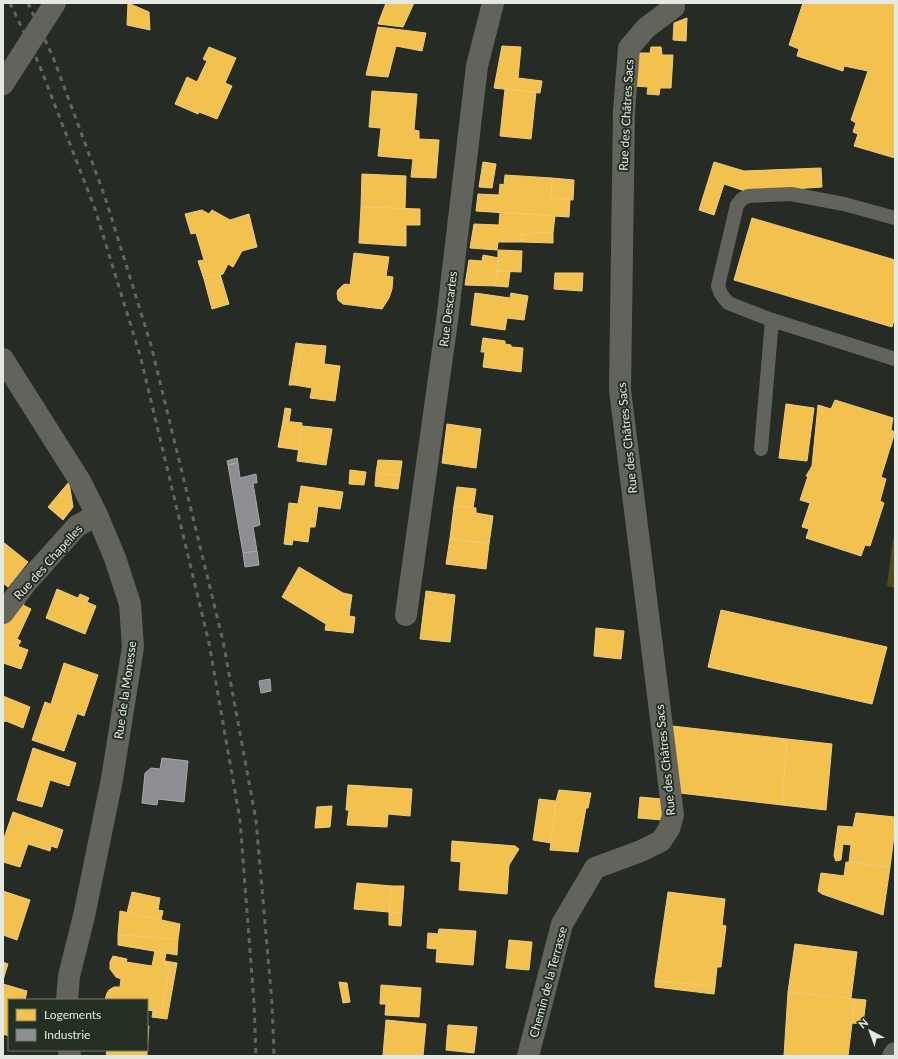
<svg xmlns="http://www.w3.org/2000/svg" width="898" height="1059" font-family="Lato,sans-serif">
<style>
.green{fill:#524a1b}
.homes{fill:#f2c14e;stroke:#eecd7a}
.industry{fill:#8d8d92;stroke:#a7a9aa}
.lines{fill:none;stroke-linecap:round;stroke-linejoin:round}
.service{stroke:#62645c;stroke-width:14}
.minor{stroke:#62645c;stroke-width:22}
.primary{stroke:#62655b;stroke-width:22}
.rail{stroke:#626560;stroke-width:3;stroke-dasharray:5 5;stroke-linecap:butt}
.minor-bridge{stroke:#62645c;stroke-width:22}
.labels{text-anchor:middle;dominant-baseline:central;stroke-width:4;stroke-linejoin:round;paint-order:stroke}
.street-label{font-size:12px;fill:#e4eae2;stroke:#252f22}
</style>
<rect width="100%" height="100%" fill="#262c25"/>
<path class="green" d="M 893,538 L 895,538 L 895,588 L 887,586 Z"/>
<g class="homes">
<path d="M 128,3 L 149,12 L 150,30 L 127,25 Z"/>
<path d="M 386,3 L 414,3 L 403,27 L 378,24 Z"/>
<path d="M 803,3 L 895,3 L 895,158 L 854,146 L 858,134 L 853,132 L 856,123 L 851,120 L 868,71 L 844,66 L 843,71 L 797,56 L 799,49 L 789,45 Z"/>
<path d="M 687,18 L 686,41 L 673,40 L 674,23 Z"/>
<path d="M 378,27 L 426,33 L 422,51 L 396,46 L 388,77 L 366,75 Z"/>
<path d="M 502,46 L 521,47 L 518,78 L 542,81 L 540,93 L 494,88 Z"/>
<path d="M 209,47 L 236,58 L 225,83 L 232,86 L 217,119 L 199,112 L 198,114 L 175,104 L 187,77 L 197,82 L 207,61 L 203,59 Z"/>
<path d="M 651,47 L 661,47 L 662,55 L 673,55 L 671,88 L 660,88 L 659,95 L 647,94 L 648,87 L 634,86 L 634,53 L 650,53 Z"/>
<path d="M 505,89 L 536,92 L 531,139 L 500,136 Z"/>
<path d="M 372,91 L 417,94 L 414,130 L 419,131 L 419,139 L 439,140 L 436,178 L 411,177 L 413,159 L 378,156 L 381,128 L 369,127 Z"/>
<path d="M 483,162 L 496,164 L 492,188 L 479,187 Z"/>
<path d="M 714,162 L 744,171 L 821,168 L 822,187 L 748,192 L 724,184 L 714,215 L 699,210 Z"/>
<path d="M 362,174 L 406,176 L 405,209 L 361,207 Z"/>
<path d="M 505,175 L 552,178 L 551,198 L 570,199 L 569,217 L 476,211 L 478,194 L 499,195 L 500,184 L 504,185 Z"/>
<path d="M 552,178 L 574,180 L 573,200 L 551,198 Z"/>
<path d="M 361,207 L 420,209 L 420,225 L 406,225 L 406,246 L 359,243 Z"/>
<path d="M 202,210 L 209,214 L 212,210 L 230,220 L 249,214 L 257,247 L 242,251 L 233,267 L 228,264 L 223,274 L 204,279 L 198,261 L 204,260 L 196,233 L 191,234 L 185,214 Z"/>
<path d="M 500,212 L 555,216 L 553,233 L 531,232 L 531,235 L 522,234 L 522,242 L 498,242 L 497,250 L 470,248 L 474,224 L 499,225 Z"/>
<path d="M 752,218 L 895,260 L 895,317 L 892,327 L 734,280 Z"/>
<path d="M 531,232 L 553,233 L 553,243 L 522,242 L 522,234 L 531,235 Z"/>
<path d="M 498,250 L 522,251 L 521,272 L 497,271 L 499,258 L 498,258 Z"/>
<path d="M 354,253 L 389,257 L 386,276 L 393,277 L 392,289 L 389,298 L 382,309 L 343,304 L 338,300 L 337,293 L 338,290 L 343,285 L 346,284 L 350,285 Z"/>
<path d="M 483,255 L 499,258 L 495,286 L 465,285 L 469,260 L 482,261 Z"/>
<path d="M 497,271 L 510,272 L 508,287 L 495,286 Z"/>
<path d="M 555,273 L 583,273 L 582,291 L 554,289 Z"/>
<path d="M 220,274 L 229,304 L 212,309 L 204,279 Z"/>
<path d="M 475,293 L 510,298 L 511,293 L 528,296 L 524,320 L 507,318 L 505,330 L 471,325 Z"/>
<path d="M 483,338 L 505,341 L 505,344 L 511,345 L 511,347 L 523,348 L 521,372 L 483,367 L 485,352 L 481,352 Z"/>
<path d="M 296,343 L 303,344 L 295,385 L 289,385 Z"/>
<path d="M 303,344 L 326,346 L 324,364 L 340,366 L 335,401 L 310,398 L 312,388 L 295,385 Z"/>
<path d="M 835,400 L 893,418 L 891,430 L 895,432 L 881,477 L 886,479 L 880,501 L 884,503 L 870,546 L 865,545 L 861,556 L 806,538 L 809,529 L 802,527 L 810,503 L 800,500 L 808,476 L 806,476 L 812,466 L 818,405 L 831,409 Z"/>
<path d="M 786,404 L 814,408 L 807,461 L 779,458 Z"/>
<path d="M 285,408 L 291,409 L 289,421 L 283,421 Z"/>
<path d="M 283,421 L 302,423 L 299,450 L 278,447 Z"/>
<path d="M 447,424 L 481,429 L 476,468 L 442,463 Z"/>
<path d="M 302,426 L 332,429 L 326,465 L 297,461 Z"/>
<path d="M 378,460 L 402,461 L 400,476 L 376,473 Z"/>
<path d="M 350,470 L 366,472 L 364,485 L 349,484 Z"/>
<path d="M 376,473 L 400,476 L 398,489 L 375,486 Z"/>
<path d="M 69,482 L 73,507 L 63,520 L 48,507 Z"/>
<path d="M 301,486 L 343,492 L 340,509 L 318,506 L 315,527 L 310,527 L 308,542 L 293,540 L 292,545 L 284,544 L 289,503 L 298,504 Z"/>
<path d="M 457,487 L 476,489 L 473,508 L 454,506 Z"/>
<path d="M 454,506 L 476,508 L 476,513 L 493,516 L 489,544 L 450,538 Z"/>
<path d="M 450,538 L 489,544 L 486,569 L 446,564 Z"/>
<path d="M 3,542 L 28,562 L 8,587 L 3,583 Z"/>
<path d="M 299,567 L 343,593 L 352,595 L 349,616 L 355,617 L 353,633 L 325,630 L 326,624 L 282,597 Z"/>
<path d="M 57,589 L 96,606 L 85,634 L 46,618 Z"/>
<path d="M 426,591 L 455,595 L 450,642 L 420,639 Z"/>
<path d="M 80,594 L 89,598 L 87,602 L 78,598 Z"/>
<path d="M 26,599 L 23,605 L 31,609 L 17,639 L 21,641 L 18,646 L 3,641 L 3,620 Z"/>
<path d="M 721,610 L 887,647 L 872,704 L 708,667 Z"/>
<path d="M 596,628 L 624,631 L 621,659 L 594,656 Z"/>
<path d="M 3,641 L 28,650 L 21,669 L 3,663 Z"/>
<path d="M 64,663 L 98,675 L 84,716 L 51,704 Z"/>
<path d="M 3,696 L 30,707 L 23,728 L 6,721 L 3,722 Z"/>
<path d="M 45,702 L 77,714 L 64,751 L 32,740 Z"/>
<path d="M 672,726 L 787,739 L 782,805 L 680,793 Z"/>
<path d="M 787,739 L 832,744 L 826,810 L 782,805 Z"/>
<path d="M 33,748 L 76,763 L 69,786 L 50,780 L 42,807 L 17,800 Z"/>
<path d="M 348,785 L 412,789 L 410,816 L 388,814 L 387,827 L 347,825 L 349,810 L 346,810 Z"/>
<path d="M 559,790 L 591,793 L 588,808 L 586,808 L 578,852 L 550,850 L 556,801 Z"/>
<path d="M 640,797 L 662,799 L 663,820 L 638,818 Z"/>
<path d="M 539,799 L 556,801 L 551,843 L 533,840 Z"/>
<path d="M 332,806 L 330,827 L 315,828 L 317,807 Z"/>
<path d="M 13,812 L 63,830 L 57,848 L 51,846 L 50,851 L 28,844 L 20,867 L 3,862 L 3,841 Z"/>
<path d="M 856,813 L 895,817 L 895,828 L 890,867 L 849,862 L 851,845 L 843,844 L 841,860 L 836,861 L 834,856 L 838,826 L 853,827 Z"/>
<path d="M 452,841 L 515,846 L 519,849 L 509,865 L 507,894 L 459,890 L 461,862 L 451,861 Z"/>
<path d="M 846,862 L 890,867 L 883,915 L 822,894 L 818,891 L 821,873 L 844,876 Z"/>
<path d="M 357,883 L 392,886 L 389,912 L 354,909 Z"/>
<path d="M 392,886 L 404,886 L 402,913 L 389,912 Z"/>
<path d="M 3,891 L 30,900 L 17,940 L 3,935 Z"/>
<path d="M 132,892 L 160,898 L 158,910 L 163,911 L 161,920 L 127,913 Z"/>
<path d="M 668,892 L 725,899 L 722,925 L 726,926 L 721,967 L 717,967 L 715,986 L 655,981 Z"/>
<path d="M 120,911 L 180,924 L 178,939 L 118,935 Z"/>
<path d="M 389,912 L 402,913 L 401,926 L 389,925 Z"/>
<path d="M 439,929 L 476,931 L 473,965 L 436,962 L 437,949 L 427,948 L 428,933 L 438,934 Z"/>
<path d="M 118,935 L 178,939 L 177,955 L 118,945 Z"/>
<path d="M 509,940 L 532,942 L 529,970 L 506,968 Z"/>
<path d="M 795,944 L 857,952 L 851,998 L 788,992 Z"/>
<path d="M 155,951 L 166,953 L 164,965 L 170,966 L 162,1012 L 147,1010 L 147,1000 L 105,1000 L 107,993 L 109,990 L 114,987 L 120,987 L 121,979 L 116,977 L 110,969 L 110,962 L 113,956 L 127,959 L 126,962 L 152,966 Z"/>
<path d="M 165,961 L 177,963 L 167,1019 L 152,1017 L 153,1011 L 162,1012 L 162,1010 L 170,966 L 164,965 Z"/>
<path d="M 3,962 L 8,964 L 3,980 Z"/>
<path d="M 655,981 L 715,986 L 714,994 L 655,987 Z"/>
<path d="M 339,982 L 347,983 L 350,1002 L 343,1003 Z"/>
<path d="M 3,984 L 27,991 L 25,1000 L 9,1000 L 9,1036 L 3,1034 Z"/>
<path d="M 381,985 L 421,988 L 419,1017 L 385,1015 L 386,1004 L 380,1004 Z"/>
<path d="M 788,992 L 855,999 L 848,1056 L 784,1056 Z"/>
<path d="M 855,999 L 866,1000 L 863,1024 L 852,1023 Z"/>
<path d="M 386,1020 L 426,1024 L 423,1056 L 392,1056 L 383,1055 Z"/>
<path d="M 448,1025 L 477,1027 L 474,1053 L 446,1050 Z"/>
<path d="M 147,1026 L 149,1026 L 147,1050 Z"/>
<path d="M 107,1050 L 147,1050 L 147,1056 L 106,1056 Z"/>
</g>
<g class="industry">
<path d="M 237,458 L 238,463 L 228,465 L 227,461 Z"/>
<path d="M 238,463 L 240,478 L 256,474 L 257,483 L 253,483 L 260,525 L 253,527 L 257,551 L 243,553 L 228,465 Z"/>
<path d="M 257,551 L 259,565 L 245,567 L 243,553 Z"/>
<path d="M 270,679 L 271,691 L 261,693 L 259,681 Z"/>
<path d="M 162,758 L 188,761 L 184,802 L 158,799 L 157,805 L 142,803 L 145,773 L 151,768 L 160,769 Z"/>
</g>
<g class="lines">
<g class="service">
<path d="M 895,218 L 844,204 L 791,194 L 748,196 L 742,199 L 737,205 L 718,286 L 721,294 L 728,303 L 772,320 L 895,359"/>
<path d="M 761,449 L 772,320"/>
</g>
<g class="minor">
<path d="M 3,359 L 80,481 L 97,515 L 115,558 L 130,604 L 133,647 L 112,779 L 84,916 L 69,976 L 67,1000"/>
<path d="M 3,613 L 26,583 L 77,526 L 97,515"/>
<path d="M 406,615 L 447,321 L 477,66 L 493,3"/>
<path d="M 69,1050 L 70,1056"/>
<path d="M 528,1056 L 562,924 L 595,868 L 641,851 L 661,841 L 669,829 L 673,815 L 620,390 L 624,111 L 629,48 L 646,28 L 674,7 L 674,3"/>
</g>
<path class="primary" d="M 893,1056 L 895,1053"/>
<g class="rail">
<path d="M 10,3 L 39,64 L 95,209 L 140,355 L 209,643 L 240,820 L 254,1003 L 256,1056"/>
<path d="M 28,3 L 53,57 L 105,197 L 151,345 L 223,641 L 256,820 L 272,1003 L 274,1056"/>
</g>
<path class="minor-bridge" d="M 3,84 L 55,3"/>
</g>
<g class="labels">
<g class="street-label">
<text transform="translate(626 115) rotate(-87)">Rue des Châtres Sacs</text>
<text transform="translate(448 309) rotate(-83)">Rue Descartes</text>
<text transform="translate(627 438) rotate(-96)">Rue des Châtres Sacs</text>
<text transform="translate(48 562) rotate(-48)">Rue des Chapelles</text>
<text transform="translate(125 690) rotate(-82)">Rue de la Monesse</text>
<text transform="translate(665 760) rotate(-96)">Rue des Châtres Sacs</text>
<text transform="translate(548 982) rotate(-75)">Chemin de la Terrasse</text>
</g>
</g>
<rect width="898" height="1059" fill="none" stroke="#e4eae2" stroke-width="8"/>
<rect x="8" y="999" width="140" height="52" fill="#252f22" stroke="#717a6f"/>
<rect x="16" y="1009" width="20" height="12" fill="#f2c14e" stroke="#717a6f"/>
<text x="44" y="1019" font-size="12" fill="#e4eae2">Logements</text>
<rect x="16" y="1029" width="20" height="12" fill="#8d8d92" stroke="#717a6f"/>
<text x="44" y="1039" font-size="12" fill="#e4eae2">Industrie</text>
<g transform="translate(870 1031) rotate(319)" stroke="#252f22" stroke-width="3" paint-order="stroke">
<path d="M0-3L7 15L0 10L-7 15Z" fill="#e4eae2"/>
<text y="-6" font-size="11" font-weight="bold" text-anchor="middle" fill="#e4eae2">N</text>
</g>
</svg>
